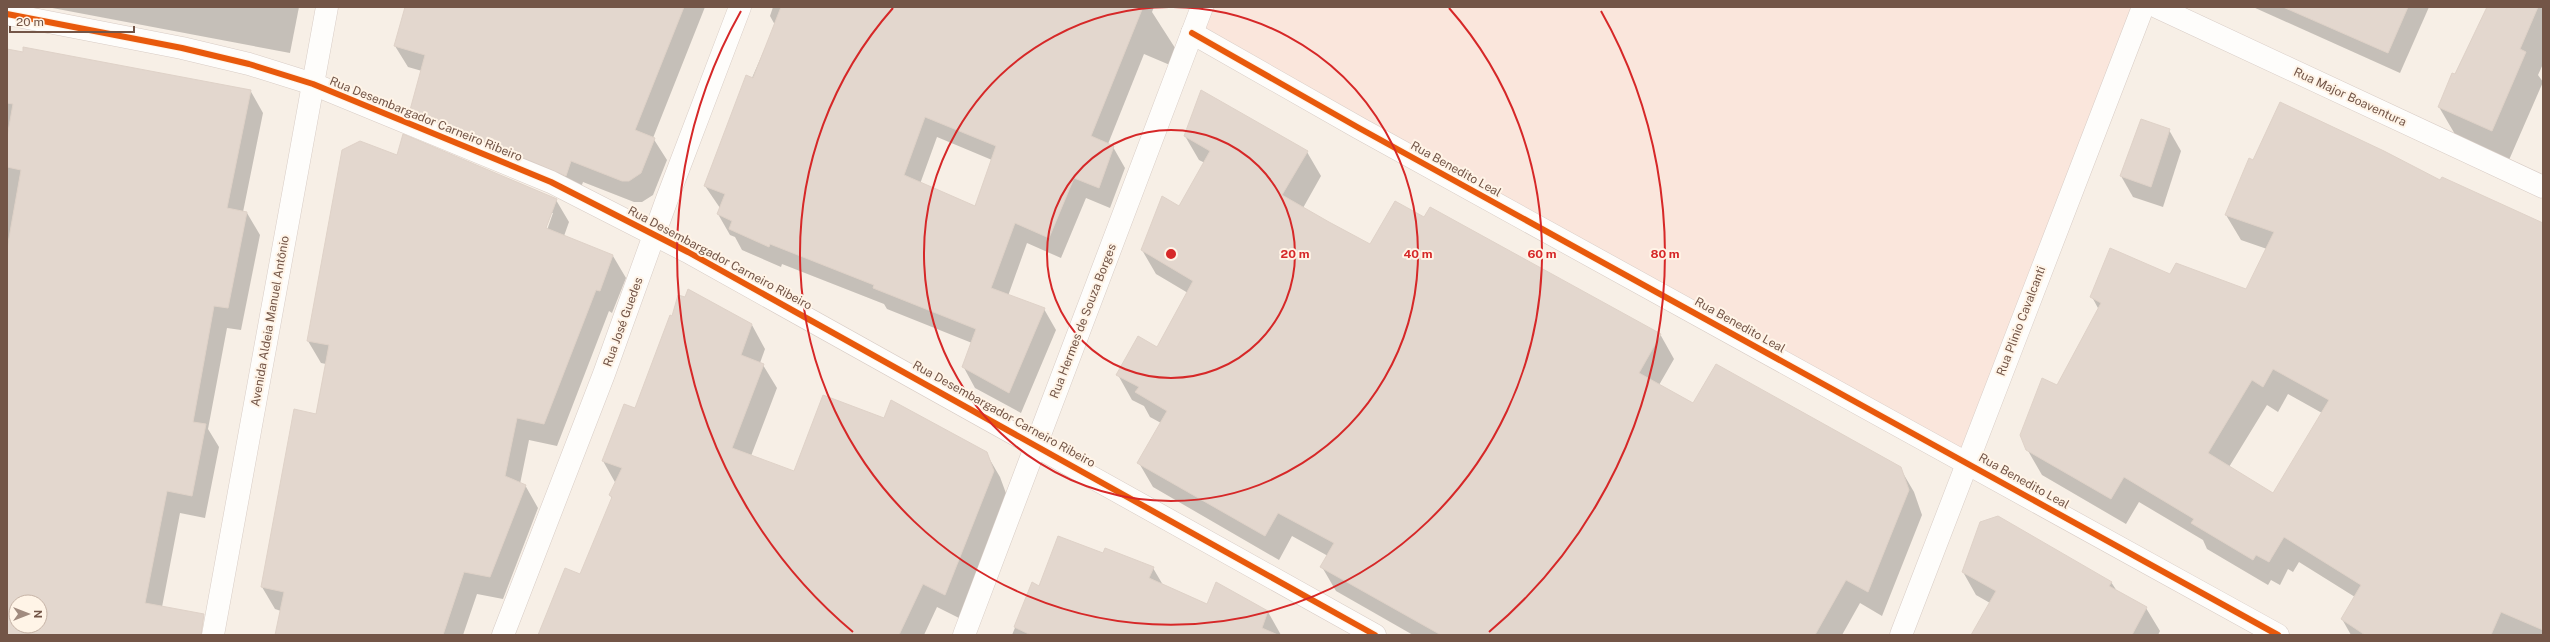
<svg xmlns="http://www.w3.org/2000/svg" width="2550" height="642" font-family="'Public Sans',sans-serif">
<style>
.commercial{fill:#fae6dc}
.shadow{fill:#0003;fill-rule:evenodd}
.building{fill:#e3d7ce;stroke:#dfd2c8;fill-rule:evenodd}
.lines{fill:none;stroke-linecap:round;stroke-linejoin:round}
.minor-casing{stroke:#d8ccc5;stroke-width:23}
.minor{stroke:#fefdfb;stroke-width:22}
.cycleway-casing{stroke:#fff4e7;stroke-width:8}
.cycleway{stroke:#e8590c;stroke-width:6}
.ring{fill:none;stroke:#d62828;stroke-width:2}
.labels{text-anchor:middle;dominant-baseline:central;stroke-width:4;stroke-linejoin:round;paint-order:stroke}
.street-label{font-size:12px;fill:#735547;stroke:#fff4e7}
.centre{fill:#d62828;stroke:#fff4e7;stroke-width:2}
.ring-label{font-size:12px;text-anchor:middle;font-weight:bold;fill:#d62828;stroke:#fff4e7;stroke-width:4;stroke-linejoin:round;paint-order:stroke}
</style>
<rect width="100%" height="100%" fill="#f7efe6"/>
<path class="commercial" d="M 1202,7 L 2143,7 L 1967,462 L 1192,33 Z"/>
<g class="shadow">
<path d="M 47,7 L 299,7 L 290,53 Z"/>
<path d="M 406,7 L 705,7 L 653,138 L 667,160 L 653,195 L 642,202 L 634,202 L 583,182 L 578,196 L 423,131 L 411,110 L 422,71 L 408,67 L 395,46 Z"/>
<path d="M 773,7 L 1154,7 L 1152,12 L 1186,65 L 1184,71 L 1144,54 L 1108,144 L 1113,147 L 1125,168 L 1110,208 L 1086,198 L 1061,258 L 1027,243 L 1008,296 L 1044,309 L 1056,330 L 1021,413 L 975,388 L 963,366 L 972,343 L 887,309 L 884,304 L 782,264 L 781,267 L 742,250 L 735,237 L 730,235 L 718,214 L 720,208 L 705,186 L 775,25 L 770,16 ZM 937,137 L 992,160 L 975,207 L 920,184 Z"/>
<path d="M 2253,7 L 2429,7 L 2400,73 Z"/>
<path d="M 2488,7 L 2543,7 L 2543,64 L 2538,75 L 2543,82 L 2509,160 L 2456,136 L 2439,107 Z"/>
<path d="M 7,50 L 250,90 L 263,113 L 243,212 L 247,213 L 260,235 L 241,330 L 227,328 L 208,429 L 219,447 L 205,518 L 180,513 L 162,607 L 182,635 L 7,635 ZM 16,602 L 40,602 L 40,626 L 16,626 Z"/>
<path d="M 2169,130 L 2181,151 L 2163,207 L 2133,197 L 2121,176 Z"/>
<path d="M 1185,136 L 1307,152 L 1321,176 L 1303,208 L 1370,246 L 1424,218 L 1660,334 L 1674,359 L 1659,385 L 1693,404 L 1900,468 L 1914,492 L 1922,515 L 1882,616 L 1860,603 L 1842,635 L 1413,635 L 1336,591 L 1322,567 L 1328,556 L 1292,536 L 1279,560 L 1153,487 L 1139,463 L 1161,423 L 1150,417 L 1144,406 L 1132,400 L 1118,375 L 1157,348 L 1188,293 L 1156,274 L 1142,250 L 1179,207 L 1205,163 L 1199,160 Z"/>
<path d="M 397,157 L 556,200 L 569,222 L 564,236 L 613,256 L 626,278 L 612,313 L 609,311 L 557,446 L 529,440 L 520,484 L 525,485 L 538,508 L 503,599 L 477,594 L 463,635 L 277,635 L 281,611 L 275,609 L 262,587 L 316,415 L 326,364 L 321,363 L 308,341 ZM 551,213 L 553,213 L 546,233 L 544,232 Z"/>
<path d="M 2440,181 L 2543,224 L 2543,635 L 2351,635 L 2342,619 L 2355,597 L 2299,562 L 2293,572 L 2288,569 L 2280,585 L 2271,580 L 2268,585 L 2207,549 L 2203,540 L 2139,502 L 2126,524 L 2042,475 L 2027,449 L 2057,386 L 2099,310 L 2092,297 L 2170,275 L 2246,290 L 2267,249 L 2241,240 L 2226,215 ZM 2288,394 L 2322,413 L 2273,494 L 2229,467 L 2267,405 L 2278,412 Z"/>
<path d="M 752,325 L 765,349 L 760,363 L 763,365 L 777,388 L 751,456 L 795,473 L 884,420 L 986,453 L 1000,477 L 1007,496 L 959,618 L 937,607 L 924,635 L 541,635 L 580,576 L 612,499 L 610,495 L 616,484 L 603,461 L 636,409 Z"/>
<path d="M 1103,554 L 1153,568 L 1163,585 L 1208,605 L 1268,612 L 1281,635 L 1012,635 L 1033,584 L 1040,588 Z"/>
<path d="M 1963,572 L 2111,582 L 2117,591 L 2146,608 L 2160,631 L 2158,635 L 1972,635 L 1990,603 L 1976,595 Z"/>
</g>
<g class="building">
<path d="M 405,7 L 684,7 L 635,130 L 655,138 L 641,173 L 629,181 L 622,181 L 571,161 L 566,176 L 410,110 L 425,55 L 394,46 Z"/>
<path d="M 781,7 L 1143,7 L 1091,136 L 1114,146 L 1099,188 L 1074,178 L 1049,238 L 1015,223 L 991,288 L 1045,308 L 1009,393 L 962,367 L 976,329 L 873,288 L 874,285 L 770,244 L 769,247 L 729,229 L 732,221 L 717,214 L 725,194 L 704,186 L 746,75 L 753,78 ZM 925,117 L 996,146 L 975,206 L 904,175 Z"/>
<path d="M 2283,7 L 2408,7 L 2388,53 Z"/>
<path d="M 2487,7 L 2538,7 L 2520,49 L 2526,52 L 2492,131 L 2438,107 L 2452,73 L 2455,74 Z"/>
<path d="M 23,47 L 251,90 L 227,208 L 247,212 L 228,308 L 214,306 L 193,422 L 206,424 L 192,496 L 167,491 L 145,603 L 204,614 L 201,635 L 7,635 L 7,249 L 21,170 L 7,167 L 7,137 L 13,104 L 7,103 L 7,49 L 23,52 ZM 16,602 L 40,602 L 40,626 L 16,626 Z"/>
<path d="M 1201,90 L 1308,151 L 1282,195 L 1329,222 L 1370,244 L 1395,201 L 1424,217 L 1430,207 L 1661,334 L 1639,373 L 1693,403 L 1716,364 L 1901,467 L 1909,490 L 1868,592 L 1846,580 L 1815,635 L 1441,635 L 1320,567 L 1334,543 L 1278,513 L 1265,536 L 1137,463 L 1167,411 L 1135,392 L 1139,387 L 1116,375 L 1138,336 L 1157,347 L 1193,281 L 1141,250 L 1162,196 L 1179,206 L 1210,151 L 1184,136 Z"/>
<path d="M 2280,102 L 2384,151 L 2440,180 L 2442,177 L 2543,223 L 2543,630 L 2501,612 L 2491,635 L 2365,635 L 2341,619 L 2361,585 L 2284,537 L 2269,562 L 2256,555 L 2253,560 L 2191,523 L 2194,519 L 2124,477 L 2111,499 L 2026,450 L 2020,435 L 2042,378 L 2057,385 L 2101,303 L 2090,297 L 2110,248 L 2170,274 L 2176,263 L 2246,289 L 2274,232 L 2225,215 L 2249,158 L 2253,160 ZM 2273,369 L 2329,400 L 2273,493 L 2208,453 L 2252,380 L 2263,387 Z"/>
<path d="M 2141,119 L 2170,129 L 2151,187 L 2120,176 Z"/>
<path d="M 403,134 L 557,199 L 546,228 L 613,255 L 600,291 L 596,290 L 544,424 L 517,418 L 505,476 L 526,485 L 490,577 L 464,572 L 443,635 L 275,635 L 284,592 L 261,587 L 294,409 L 316,414 L 329,345 L 307,341 L 342,150 L 360,141 L 397,155 Z"/>
<path d="M 688,289 L 752,324 L 741,355 L 764,364 L 732,448 L 794,471 L 823,395 L 884,418 L 891,400 L 987,452 L 994,471 L 945,595 L 923,584 L 899,635 L 538,635 L 565,568 L 580,574 L 612,497 L 609,495 L 622,468 L 602,461 L 624,404 L 635,408 L 670,315 L 672,316 L 678,295 L 685,297 Z"/>
<path d="M 1998,516 L 2112,582 L 2109,586 L 2147,607 L 2132,635 L 1971,635 L 1996,591 L 1962,572 L 1980,522 Z"/>
<path d="M 1058,536 L 1103,553 L 1105,548 L 1154,567 L 1149,578 L 1207,604 L 1216,582 L 1268,611 L 1262,628 L 1278,635 L 1031,635 L 1014,627 L 1032,582 L 1039,586 Z"/>
</g>
<g class="lines">
<g class="minor-casing">
<g id="minor">
<path d="M 2157,7 L 2543,187"/>
<path d="M 7,14 L 182,48 L 249,64 L 313,84 L 551,182 L 688,252 L 1375,635"/>
<path d="M 1192,33 L 1359,128 L 2278,635"/>
<path d="M 213,635 L 327,7"/>
<path d="M 503,635 L 604,374 L 667,199 L 740,7"/>
<path d="M 964,635 L 1202,7"/>
<path d="M 1901,635 L 2143,7"/>
</g>
</g>
<use href="#minor" class="minor"/>
<g class="cycleway-casing">
<g id="cycleway">
<path d="M 7,14 L 182,48 L 249,64 L 313,84 L 551,182 L 688,252 L 1375,635"/>
<path d="M 1192,33 L 1359,128 L 2278,635"/>
</g>
</g>
<use href="#cycleway" class="cycleway"/>
</g>
<g class="ring">
<circle cx="1171" cy="254" r="124"/>
<path d="M1173 7A247 247 0 1 1 1169 7"/>
<path d="M1449 8A371 371 0 1 1 893 8"/>
<path d="M853 632A494 494 0 0 1 741 11M1601 11A494 494 0 0 1 1489 632"/>
</g>
<g class="labels">
<g class="street-label">
<text transform="translate(2350 97) rotate(25)">Rua Major Boaventura</text>
<text transform="translate(426 119) rotate(22)">Rua Desembargador Carneiro Ribeiro</text>
<text transform="translate(1456 169) rotate(29)">Rua Benedito Leal</text>
<text transform="translate(720 258) rotate(28)">Rua Desembargador Carneiro Ribeiro</text>
<text transform="translate(270 321) rotate(-80)">Avenida Aldeia Manuel Antônio</text>
<text transform="translate(1083 321) rotate(-69)">Rua Hermes de Souza Borges</text>
<text transform="translate(2021 321) rotate(-69)">Rua Plinio Cavalcanti</text>
<text transform="translate(623 322) rotate(-70)">Rua José Guedes</text>
<text transform="translate(1740 325) rotate(29)">Rua Benedito Leal</text>
<text transform="translate(1004 414) rotate(29)">Rua Desembargador Carneiro Ribeiro</text>
<text transform="translate(2024 481) rotate(29)">Rua Benedito Leal</text>
</g>
</g>
<circle cx="1171" cy="254" r="6" class="centre"/>
<g class="ring-label">
<text x="1295" y="258">20 m</text>
<text x="1418" y="258">40 m</text>
<text x="1542" y="258">60 m</text>
<text x="1665" y="258">80 m</text>
</g>
<rect width="2550" height="642" fill="none" stroke="#735547" stroke-width="16"/>
<g transform="translate(28 614) rotate(90)"><circle r="19" fill="#fff4e7" stroke="#c7b4a7"/>
<path d="M0-3L7 15L0 10L-7 15Z" fill="#a18b7f"/>
<text y="-6" font-size="11" font-weight="bold" text-anchor="middle" fill="#735547">N</text>
</g>
<path d="M10 26v6h124v-6" fill="none" stroke="#735547" stroke-width="2"/>
<text x="16" y="26" font-size="12" fill="#735547" stroke="#fff4e7" stroke-width="3" paint-order="stroke">20 m</text>
</svg>
